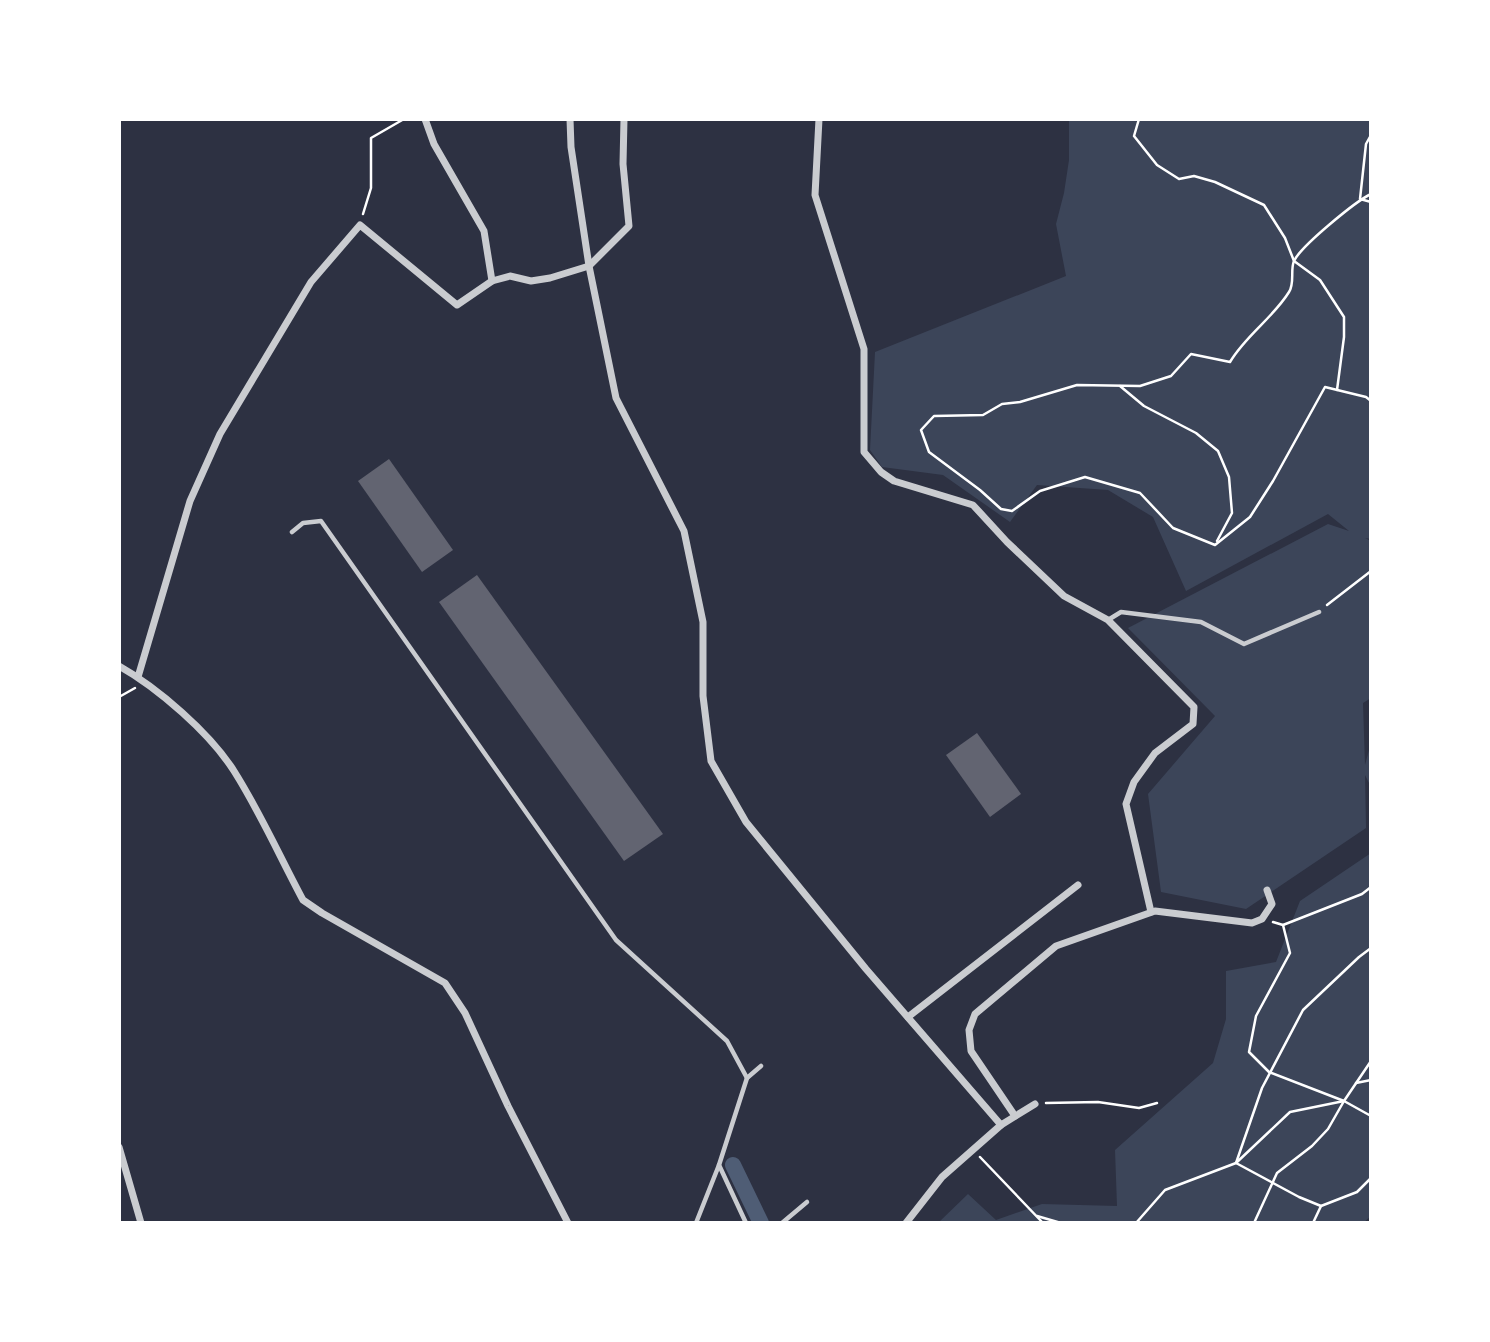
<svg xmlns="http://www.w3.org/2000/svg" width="1490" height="1342" font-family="Ubuntu,sans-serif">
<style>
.green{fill:#3c4559}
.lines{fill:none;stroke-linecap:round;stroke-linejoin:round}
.canal{stroke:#4f5d75;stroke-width:16}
.building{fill:#626471}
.path{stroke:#fff;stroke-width:2.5}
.service{stroke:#caccd0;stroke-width:4.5}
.minor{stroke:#caccd0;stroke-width:7}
</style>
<rect width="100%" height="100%" fill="#2d3142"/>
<g class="green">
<path d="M 1069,119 L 1371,119 L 1371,539 L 1365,538 L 1371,541 L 1371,698 L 1363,703 L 1365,765 L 1371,743 L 1371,787 L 1365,775 L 1366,828 L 1246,909 L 1161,892 L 1148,794 L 1215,716 L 1128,628 L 1328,524 L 1349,531 L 1328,514 L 1186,591 L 1153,517 L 1108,490 L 1037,485 L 1010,522 L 943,475 L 882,467 L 870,450 L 875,352 L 1066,276 L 1056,224 L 1064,193 L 1069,160 Z"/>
<path d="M 1371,853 L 1371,1216 L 1363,1223 L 938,1223 L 968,1194 L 996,1220 L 1042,1204 L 1117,1206 L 1115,1150 L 1213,1063 L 1226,1019 L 1226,971 L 1276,962 L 1300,901 Z"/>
</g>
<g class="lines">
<path class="canal" d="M 733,1165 L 761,1223"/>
</g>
<g class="building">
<path d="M 389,459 L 453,550 L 422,572 L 358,481 Z"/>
<path d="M 477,575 L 663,834 L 624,861 L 439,602 Z"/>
<path d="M 977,733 L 1021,794 L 990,817 L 946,755 Z"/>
</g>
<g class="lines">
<g class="path">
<path d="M 1139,119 L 1134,136 L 1157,165 L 1179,179 L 1194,176 L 1215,182 L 1264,205 L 1285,238 L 1294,261 L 1320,280 L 1344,317 L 1344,337 L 1337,390"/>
<path d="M 1371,135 L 1366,144 L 1360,199 L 1371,202"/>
<path d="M 1371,194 C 1356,201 1301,246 1294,261 C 1290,270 1295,283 1289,292 C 1273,318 1246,335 1230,362 L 1191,354 L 1171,376 L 1140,386 L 1077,385 L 1020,402 L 1002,404 L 983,415 L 934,416 L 921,430 L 929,452 L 980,490 L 1001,509 L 1012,511 L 1040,491 L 1085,477 L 1140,493 L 1173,528 L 1215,545 L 1250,517 L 1273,481 L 1325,387 L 1366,397 L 1371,401"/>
<path d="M 363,214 L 371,188 L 371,138 L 404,119"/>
<path d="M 1120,386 L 1144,406 L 1196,433 L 1218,451 L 1229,477 L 1232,513 L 1217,541"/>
<path d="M 1327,605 L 1371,571"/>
<path d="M 119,697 L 135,688"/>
<path d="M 1273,922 L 1283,925 L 1290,953 L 1256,1016 L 1249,1052 L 1269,1072 L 1344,1101 L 1371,1116"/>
<path d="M 1283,925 L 1362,894 L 1371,887"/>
<path d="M 1371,948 L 1359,957 L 1303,1010 L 1262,1088 L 1236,1163 L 1299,1197 L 1321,1206 L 1357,1192 L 1371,1178"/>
<path d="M 1356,1083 L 1371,1080"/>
<path d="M 1046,1103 L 1098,1102 L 1139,1108 L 1157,1103"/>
<path d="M 980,1157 L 1043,1223"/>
<path d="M 1037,1216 L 1061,1223"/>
<path d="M 1136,1223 L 1165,1190 L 1236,1163 L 1290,1112 L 1344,1101 L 1371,1061"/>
<path d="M 1254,1223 L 1277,1173 L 1312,1146 L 1328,1129 L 1344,1101"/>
<path d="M 1313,1223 L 1321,1206"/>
</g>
<g class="service">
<path d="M 292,532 L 303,523 L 321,521 L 616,940 L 727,1041 L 747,1078 L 719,1165 L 746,1223"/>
<path d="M 1108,620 L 1121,612 L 1201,622 L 1244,644 L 1319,612"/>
<path d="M 747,1078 L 761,1066"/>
<path d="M 696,1223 L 719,1165"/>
<path d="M 782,1223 L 807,1202"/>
</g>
<g class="minor">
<path d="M 425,119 L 434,144 L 484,231 L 492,281"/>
<path d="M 570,119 L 571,147 L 589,266 L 616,398 L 684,531 L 703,622 L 703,696 L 711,761 L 746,822 L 866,969 L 1001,1125"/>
<path d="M 819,119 L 815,195 L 864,349 L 864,452 L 881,472 L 894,481 L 973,505 L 1007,542 L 1064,596 L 1108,620 L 1194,707 L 1193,724 L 1155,753 L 1134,782 L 1126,804 L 1151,912"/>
<path d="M 119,666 C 158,688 210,733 234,771 C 260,812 280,857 303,900 L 322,913 L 445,983 L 465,1013 L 508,1106 L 568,1223"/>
<path d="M 138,677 L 190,501 L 220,434 L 311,282 L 360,225 L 457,305 L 492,281 L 510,276 L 531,281 L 550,278 L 589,266 L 629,226 L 623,164 L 624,119"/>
<path d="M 908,1017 L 1078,885"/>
<path d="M 1015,1116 L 971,1051 L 969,1030 L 975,1014 L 1056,946 L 1155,911 L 1252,923 L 1262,919 L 1272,904 L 1267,890"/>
<path d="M 119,1147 L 141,1223"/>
<path d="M 906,1223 L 942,1177 L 1001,1125 L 1035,1104"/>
</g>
</g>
<rect width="1490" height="1342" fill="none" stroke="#ffffff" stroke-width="242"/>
</svg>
